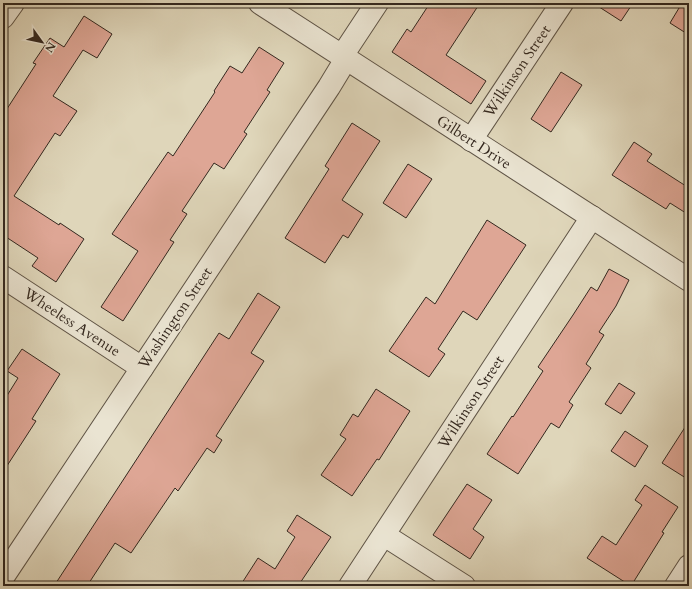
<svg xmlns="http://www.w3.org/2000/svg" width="692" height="589" font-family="Cardo,serif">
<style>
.building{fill:#dea695;stroke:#34281f}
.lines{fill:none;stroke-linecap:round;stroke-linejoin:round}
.minor-casing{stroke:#5f5446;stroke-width:24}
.minor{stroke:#eae4d2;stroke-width:22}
.labels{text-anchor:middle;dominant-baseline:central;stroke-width:4;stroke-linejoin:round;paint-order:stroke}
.street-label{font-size:15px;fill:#34281f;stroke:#eae4d2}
</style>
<rect width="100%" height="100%" fill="#dfd6ba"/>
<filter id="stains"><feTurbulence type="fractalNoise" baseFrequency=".005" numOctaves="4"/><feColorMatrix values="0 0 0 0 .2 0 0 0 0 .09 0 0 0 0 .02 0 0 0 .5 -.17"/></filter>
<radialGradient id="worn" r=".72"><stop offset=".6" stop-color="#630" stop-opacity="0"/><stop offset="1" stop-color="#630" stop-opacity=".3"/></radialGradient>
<g class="building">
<path d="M 430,3 L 480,3 L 446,55 L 486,81 L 471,104 L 392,52 L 407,29 L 411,32 Z"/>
<path d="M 593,3 L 633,3 L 621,21 Z"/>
<path d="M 682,3 L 689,3 L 689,35 L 670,23 Z"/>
<path d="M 84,16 L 112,34 L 97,58 L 83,50 L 53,96 L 77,111 L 60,136 L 55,133 L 14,196 L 59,225 L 60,223 L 84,239 L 56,282 L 32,266 L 38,258 L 3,235 L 3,115 L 36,64 L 33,63 L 50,38 L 64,47 Z"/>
<path d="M 259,47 L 284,63 L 267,90 L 270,92 L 244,132 L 247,134 L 224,169 L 214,163 L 182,211 L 187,214 L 170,240 L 174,242 L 123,321 L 101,307 L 138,251 L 112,234 L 168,152 L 173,156 L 215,92 L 214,91 L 230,66 L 242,73 Z"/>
<path d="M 561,72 L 582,85 L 551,132 L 531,119 Z"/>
<path d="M 352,123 L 380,141 L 342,200 L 363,214 L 348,238 L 343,235 L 325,263 L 285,238 L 329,169 L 325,166 Z"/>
<path d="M 634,142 L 652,154 L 647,161 L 689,188 L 689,215 L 670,203 L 666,209 L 612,175 Z"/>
<path d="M 408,164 L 432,179 L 406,218 L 383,203 Z"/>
<path d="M 487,220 L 526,245 L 477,320 L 463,311 L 438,349 L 445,354 L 429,377 L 389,351 L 426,297 L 435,304 Z"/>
<path d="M 609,269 L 629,280 L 616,306 L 599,332 L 604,335 L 586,364 L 591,368 L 569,402 L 573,405 L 559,428 L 551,423 L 518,474 L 487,454 L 512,416 L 513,417 L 543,371 L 538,367 L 573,315 L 591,287 L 597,291 Z"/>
<path d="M 258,293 L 280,307 L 251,353 L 264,361 L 216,436 L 222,440 L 214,453 L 207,448 L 178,491 L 175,488 L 131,553 L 115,543 L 87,586 L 54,586 L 219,333 L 229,339 Z"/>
<path d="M 22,349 L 60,374 L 32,419 L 36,421 L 3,472 L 3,402 L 18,378 L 7,371 Z"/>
<path d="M 619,383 L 635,393 L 621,414 L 605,404 Z"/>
<path d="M 376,389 L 410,411 L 379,460 L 377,459 L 352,496 L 321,475 L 346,439 L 340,435 L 353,414 L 358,417 Z"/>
<path d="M 689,421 L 689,480 L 662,463 Z"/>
<path d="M 625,431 L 648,446 L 635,467 L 611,451 Z"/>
<path d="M 467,484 L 492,500 L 473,529 L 484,537 L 470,559 L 433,535 Z"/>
<path d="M 645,485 L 678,507 L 662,532 L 664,533 L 631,586 L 587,558 L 602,536 L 616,545 L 642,505 L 635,500 Z"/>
<path d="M 297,515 L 331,537 L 298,586 L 240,586 L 258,558 L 275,569 L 295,537 L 287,531 Z"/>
</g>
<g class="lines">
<g class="minor-casing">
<g id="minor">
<path d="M 260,3 L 689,280"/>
<path d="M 3,17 L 13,3"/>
<path d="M 342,56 L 377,3"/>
<path d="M 471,140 L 562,3"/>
<path d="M 3,277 L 142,368"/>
<path d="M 384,535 L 464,586"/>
<path d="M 3,577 L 329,87 L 346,59"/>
<path d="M 350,586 L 592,217"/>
<path d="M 676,586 L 689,566"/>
</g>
</g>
<use href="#minor" class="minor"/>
</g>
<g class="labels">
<g class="street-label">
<text transform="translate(517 71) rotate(-56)">Wilkinson Street</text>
<text transform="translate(474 142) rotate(33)">Gilbert Drive</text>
<text transform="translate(175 318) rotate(-56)">Washington Street</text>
<text transform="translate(72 322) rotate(33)">Wheeless Avenue</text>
<text transform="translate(471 402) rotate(-57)">Wilkinson Street</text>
</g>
</g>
<rect width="692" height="589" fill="none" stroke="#dfd6ba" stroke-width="16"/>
<rect x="4" y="4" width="684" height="581" fill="none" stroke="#34281f" stroke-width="2"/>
<rect x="8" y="8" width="676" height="573" fill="none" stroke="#34281f"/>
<g transform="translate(42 42) rotate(123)" stroke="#eae4d2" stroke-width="3" paint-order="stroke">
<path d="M0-3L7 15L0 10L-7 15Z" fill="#34281f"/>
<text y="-6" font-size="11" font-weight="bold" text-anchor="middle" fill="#34281f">N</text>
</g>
<rect width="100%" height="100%" filter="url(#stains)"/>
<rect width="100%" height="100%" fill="url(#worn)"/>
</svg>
